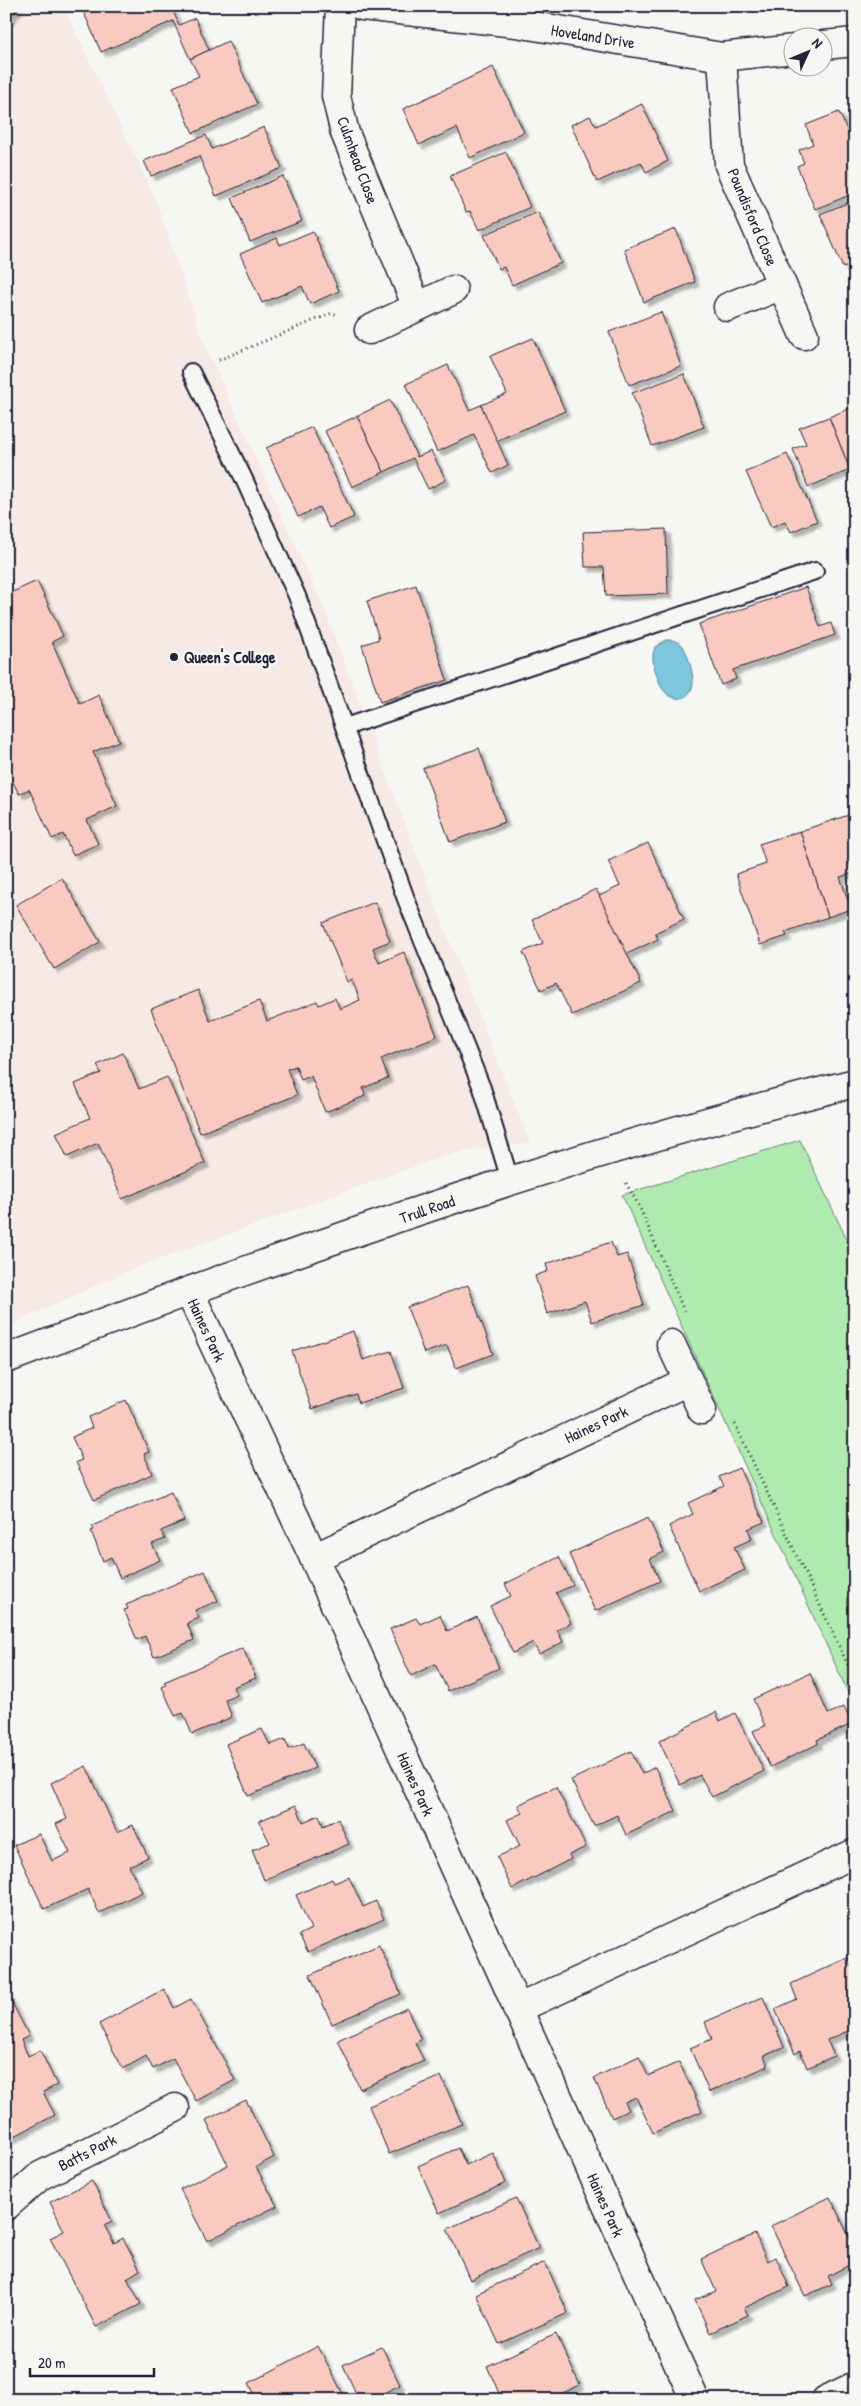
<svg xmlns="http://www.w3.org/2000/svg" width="861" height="2406" font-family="'Patrick Hand',sans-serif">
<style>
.built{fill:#f7e9e3}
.green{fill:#afeaaf;stroke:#688675}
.water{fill:#7cc7db;stroke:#58859b}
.building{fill:#f9cabf;stroke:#22223b;filter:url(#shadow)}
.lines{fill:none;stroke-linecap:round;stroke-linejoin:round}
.lane-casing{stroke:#22223b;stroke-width:20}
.street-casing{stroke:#22223b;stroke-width:31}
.secondary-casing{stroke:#22223b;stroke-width:31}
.path{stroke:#22223b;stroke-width:3;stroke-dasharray:1 4;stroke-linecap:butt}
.lane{stroke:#f6f6f2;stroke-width:16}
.street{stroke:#f6f6f2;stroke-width:28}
.secondary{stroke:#f6f6f2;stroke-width:28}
.poi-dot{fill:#22223b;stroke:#f6f6f2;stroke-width:2}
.labels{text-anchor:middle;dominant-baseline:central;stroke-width:5;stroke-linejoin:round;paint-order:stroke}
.street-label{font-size:16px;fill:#22223b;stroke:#f6f6f2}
.poi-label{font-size:16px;font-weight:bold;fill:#22223b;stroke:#f6f6f2;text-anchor:start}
</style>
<defs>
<filter id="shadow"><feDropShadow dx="4.5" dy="4.5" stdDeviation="1" flood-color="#0004"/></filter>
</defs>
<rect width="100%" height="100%" fill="#f6f6f2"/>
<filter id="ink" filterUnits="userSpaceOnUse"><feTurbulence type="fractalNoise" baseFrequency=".02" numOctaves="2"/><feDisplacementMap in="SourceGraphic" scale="10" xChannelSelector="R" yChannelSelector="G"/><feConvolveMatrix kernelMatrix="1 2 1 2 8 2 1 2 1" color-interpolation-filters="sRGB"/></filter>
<g filter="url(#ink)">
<path class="built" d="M 6,6 L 63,6 L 156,200 L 205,346 L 324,609 L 445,930 L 530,1143 L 461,1152 L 426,1162 L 124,1272 L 6,1327 Z"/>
<path class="green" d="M 800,1140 L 855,1257 L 855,1708 L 622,1195 Z"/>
<path class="water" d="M 666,640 C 671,640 676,640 681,644 C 687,649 696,680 692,688 C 684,707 663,697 659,681 C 655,670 650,659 655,647 Z"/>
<g class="building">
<path d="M 6,6 L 19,7 L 6,23 Z"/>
<path d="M 81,6 L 171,6 L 179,25 L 195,18 L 209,50 L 190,59 L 173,21 L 101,52 Z"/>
<path d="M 228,41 L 257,104 L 193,133 L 173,87 L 199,76 L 190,59 Z"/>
<path d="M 493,67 L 524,132 L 470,158 L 457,128 L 419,145 L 403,109 Z"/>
<path d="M 642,104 L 668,161 L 646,172 L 641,162 L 597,182 L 571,125 L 590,116 L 596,126 Z"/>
<path d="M 839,112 L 855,148 L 855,193 L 815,209 L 797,166 L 804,163 L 799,150 L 813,144 L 806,125 Z"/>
<path d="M 264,127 L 282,168 L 216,196 L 199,156 L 151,176 L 144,161 L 206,135 L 212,149 Z"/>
<path d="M 506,152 L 530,207 L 479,230 L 470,211 L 466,212 L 450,176 Z"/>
<path d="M 283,176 L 302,221 L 250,242 L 232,198 Z"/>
<path d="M 855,200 L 855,263 L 843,268 L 820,214 Z"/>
<path d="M 538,212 L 561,263 L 512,285 L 504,267 L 499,269 L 484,235 Z"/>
<path d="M 676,229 L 695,282 L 644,302 L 624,249 Z"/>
<path d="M 313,231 L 339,291 L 310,304 L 302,286 L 262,303 L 240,254 L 277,238 L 280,245 Z"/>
<path d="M 661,312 L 681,366 L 629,385 L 609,332 Z"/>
<path d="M 533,338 L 565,411 L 496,441 L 481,405 L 507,394 L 490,356 Z"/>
<path d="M 448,365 L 469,410 L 481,405 L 508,465 L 492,473 L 474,435 L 437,452 L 406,384 Z"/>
<path d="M 684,374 L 704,427 L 652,446 L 632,393 Z"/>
<path d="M 390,400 L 417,457 L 431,451 L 446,480 L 428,489 L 413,458 L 384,472 L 357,416 Z"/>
<path d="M 855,406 L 855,469 L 850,470 L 829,417 Z"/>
<path d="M 357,416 L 384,472 L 352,487 L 325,431 Z"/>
<path d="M 829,417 L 850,470 L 808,487 L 793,449 L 806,444 L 799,428 Z"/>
<path d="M 312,427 L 354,517 L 329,528 L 319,507 L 298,517 L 266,448 Z"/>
<path d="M 787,454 L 817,521 L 791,532 L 785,521 L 771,527 L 746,472 Z"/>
<path d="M 666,529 L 668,594 L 606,596 L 604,567 L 585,567 L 583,532 Z"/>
<path d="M 37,581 L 63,636 L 52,642 L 80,704 L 99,695 L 119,741 L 93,752 L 117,806 L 87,820 L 98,844 L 73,855 L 63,834 L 52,839 L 29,789 L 19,794 L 9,774 L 6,776 L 6,595 Z"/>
<path d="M 416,585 L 447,680 L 380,702 L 362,645 L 379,639 L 367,601 Z"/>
<path d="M 806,587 L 820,627 L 831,623 L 835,635 L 733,670 L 736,679 L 721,685 L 699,624 Z"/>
<path d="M 479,748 L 505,822 L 450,842 L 423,768 Z"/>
<path d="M 855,813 L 855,861 L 849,863 L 853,873 L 840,877 L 851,909 L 828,917 L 800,831 Z"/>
<path d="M 800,831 L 828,917 L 785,932 L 787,936 L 760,945 L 736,874 L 766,864 L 759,844 Z"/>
<path d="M 648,843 L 684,919 L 655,933 L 658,939 L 627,954 L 599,896 L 620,886 L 608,861 Z"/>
<path d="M 62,878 L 100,942 L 54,969 L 16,905 Z"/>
<path d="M 596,889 L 641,983 L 572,1015 L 556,983 L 541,990 L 523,952 L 543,943 L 532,920 Z"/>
<path d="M 375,902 L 390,941 L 373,948 L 379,963 L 404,952 L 437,1036 L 381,1059 L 388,1078 L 363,1088 L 365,1096 L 325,1112 L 311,1076 L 301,1080 L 296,1066 L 287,1069 L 297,1095 L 200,1133 L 151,1009 L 198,990 L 210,1021 L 259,1001 L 267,1021 L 317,1001 L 319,1005 L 335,998 L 340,1009 L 360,1000 L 352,980 L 347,982 L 323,923 Z"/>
<path d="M 123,1053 L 139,1089 L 167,1077 L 205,1163 L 122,1199 L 98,1143 L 67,1157 L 56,1133 L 90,1118 L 75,1084 L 101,1073 L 97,1065 Z"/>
<path d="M 611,1242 L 617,1257 L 627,1254 L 644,1305 L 592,1322 L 585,1301 L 547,1314 L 535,1276 L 548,1271 L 546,1264 Z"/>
<path d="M 468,1285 L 493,1354 L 456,1368 L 447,1345 L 424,1353 L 407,1307 Z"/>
<path d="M 353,1331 L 363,1360 L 391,1351 L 404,1388 L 359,1403 L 356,1394 L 312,1409 L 292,1351 Z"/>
<path d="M 126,1400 L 149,1452 L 144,1454 L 152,1474 L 94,1500 L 76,1462 L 82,1460 L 72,1437 L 92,1428 L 88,1417 Z"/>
<path d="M 739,1468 L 764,1522 L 748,1529 L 752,1539 L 734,1547 L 745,1570 L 699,1591 L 669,1526 L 693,1514 L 688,1503 L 724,1486 L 719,1477 Z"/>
<path d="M 171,1492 L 184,1521 L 161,1531 L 165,1539 L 152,1544 L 160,1560 L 120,1578 L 111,1557 L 103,1561 L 91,1531 L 94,1530 L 92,1526 Z"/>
<path d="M 648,1518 L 664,1552 L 650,1559 L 660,1581 L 595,1611 L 569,1554 Z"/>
<path d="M 559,1557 L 573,1585 L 556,1593 L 571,1623 L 557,1630 L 563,1642 L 539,1654 L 533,1642 L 513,1653 L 490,1606 L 511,1596 L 505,1584 Z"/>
<path d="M 205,1571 L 218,1601 L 195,1610 L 199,1618 L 187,1623 L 194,1640 L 154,1657 L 145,1636 L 137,1640 L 124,1610 L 128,1609 L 126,1605 Z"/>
<path d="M 440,1615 L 447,1631 L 477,1617 L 499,1668 L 448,1691 L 435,1664 L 411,1676 L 390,1629 L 416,1618 L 420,1624 Z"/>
<path d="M 243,1648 L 256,1678 L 233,1687 L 237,1695 L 225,1700 L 232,1717 L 192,1734 L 183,1713 L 175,1716 L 162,1687 L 166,1685 L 164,1682 Z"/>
<path d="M 810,1673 L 828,1714 L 844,1707 L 852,1724 L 817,1740 L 818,1744 L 770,1767 L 753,1731 L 765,1726 L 753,1699 Z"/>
<path d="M 716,1712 L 720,1721 L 735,1713 L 764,1771 L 712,1797 L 700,1775 L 680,1785 L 659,1741 Z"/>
<path d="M 262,1729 L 270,1745 L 285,1739 L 289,1749 L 304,1743 L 315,1768 L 248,1796 L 226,1744 Z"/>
<path d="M 631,1751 L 642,1774 L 655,1767 L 676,1811 L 626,1835 L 617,1815 L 594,1826 L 571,1780 Z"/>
<path d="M 86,1766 L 117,1832 L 133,1825 L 148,1857 L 129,1866 L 142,1892 L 99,1913 L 88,1889 L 44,1909 L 14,1845 L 39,1834 L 52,1861 L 70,1853 L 56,1824 L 67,1819 L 51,1783 Z"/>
<path d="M 556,1787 L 586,1847 L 569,1855 L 571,1859 L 512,1889 L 497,1857 L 520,1846 L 507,1820 L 522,1813 L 518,1805 Z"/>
<path d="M 296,1805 L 303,1822 L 319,1815 L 323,1826 L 338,1819 L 349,1844 L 264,1880 L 252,1850 L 270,1843 L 259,1821 Z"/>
<path d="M 349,1877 L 363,1907 L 376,1901 L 384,1919 L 308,1952 L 299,1935 L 311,1929 L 296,1895 L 332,1879 L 334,1883 Z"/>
<path d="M 379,1945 L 401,1994 L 332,2024 L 310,1975 Z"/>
<path d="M 847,1958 L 855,1974 L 855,2028 L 827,2040 L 834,2056 L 807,2068 L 800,2051 L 795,2054 L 775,2009 L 797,1999 L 791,1984 Z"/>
<path d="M 164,1989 L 174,2008 L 191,1999 L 235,2080 L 196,2101 L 173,2058 L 153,2069 L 146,2056 L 123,2069 L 99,2024 Z"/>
<path d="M 6,1991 L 29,2036 L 21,2040 L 28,2056 L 40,2050 L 57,2085 L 43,2092 L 55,2115 L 7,2140 Z"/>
<path d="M 763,1997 L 784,2047 L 764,2056 L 768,2066 L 709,2092 L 690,2048 L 712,2039 L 705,2022 Z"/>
<path d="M 407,2008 L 421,2040 L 415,2043 L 424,2061 L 360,2089 L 338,2040 Z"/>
<path d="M 639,2056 L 648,2076 L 679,2062 L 702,2111 L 653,2133 L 636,2097 L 625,2102 L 629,2110 L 612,2118 L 594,2078 Z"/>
<path d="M 441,2076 L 462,2124 L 389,2154 L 369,2106 Z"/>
<path d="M 246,2100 L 274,2157 L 256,2167 L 277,2206 L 207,2241 L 180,2189 L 228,2165 L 206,2120 Z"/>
<path d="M 458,2148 L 466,2165 L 493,2153 L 506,2183 L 439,2213 L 418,2166 Z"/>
<path d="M 92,2181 L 112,2221 L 104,2225 L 114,2243 L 123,2238 L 140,2270 L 127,2278 L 141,2304 L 96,2327 L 50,2238 L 64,2231 L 50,2202 Z"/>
<path d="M 830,2197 L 855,2249 L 855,2262 L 828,2276 L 832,2284 L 805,2296 L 771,2226 Z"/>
<path d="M 516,2198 L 539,2248 L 470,2280 L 447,2229 Z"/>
<path d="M 755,2234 L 767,2261 L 776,2257 L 789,2287 L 744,2308 L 748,2315 L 710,2333 L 695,2300 L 716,2291 L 701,2259 Z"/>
<path d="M 545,2262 L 568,2313 L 499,2344 L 476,2294 Z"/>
<path d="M 556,2334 L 580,2385 L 547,2400 L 502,2400 L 487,2366 Z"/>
<path d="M 318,2346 L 344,2396 L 336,2400 L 240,2400 L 254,2393 L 249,2383 Z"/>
<path d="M 382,2347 L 400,2385 L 369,2400 L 359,2400 L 343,2365 Z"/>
</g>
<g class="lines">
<g class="lane-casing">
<g id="lane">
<path d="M 191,372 L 243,477 L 297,596 L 406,899 L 482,1088 L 510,1180"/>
<path d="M 345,727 L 815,571"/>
</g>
</g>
<g class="street-casing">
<g id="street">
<path d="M 340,6 L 336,96 L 345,133 L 417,307"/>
<path d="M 362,6 L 516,23 L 722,57 L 794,49"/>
<path d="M 824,45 L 855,42"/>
<path d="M 722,57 L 729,165 L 804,335"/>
<path d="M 728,307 L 782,285"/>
<path d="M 369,330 L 453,290"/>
<path d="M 189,1291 L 314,1558 L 695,2400"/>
<path d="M 671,1344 L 702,1410"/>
<path d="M 314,1558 L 688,1381"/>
<path d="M 517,2009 L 855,1853"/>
<path d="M 6,2206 L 40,2176 L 175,2108"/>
<path d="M 826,2400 L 855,2386"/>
</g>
</g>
<g class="secondary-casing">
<path id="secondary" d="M 6,1359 C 284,1254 566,1154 855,1083"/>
</g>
<g class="path">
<path d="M 219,360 L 332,313 L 338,315"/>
<path d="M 626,1183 L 639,1206 L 684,1311"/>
<path d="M 735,1424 L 855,1680"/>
</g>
<use href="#lane" class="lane"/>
<use href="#street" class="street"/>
<use href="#secondary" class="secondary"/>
</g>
</g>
<circle class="poi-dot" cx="174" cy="657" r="5"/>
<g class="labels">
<g class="street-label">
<text transform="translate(593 36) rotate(9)">Hoveland Drive</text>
<text transform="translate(358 160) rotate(70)">Culmhead Close</text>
<text transform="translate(753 217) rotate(67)">Poundisford Close</text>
<text transform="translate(427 1209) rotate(-19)">Trull Road</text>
<text transform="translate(207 1330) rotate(65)">Haines Park</text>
<text transform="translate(596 1424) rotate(-25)">Haines Park</text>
<text transform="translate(416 1784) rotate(66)">Haines Park</text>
<text transform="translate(87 2152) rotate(-27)">Batts Park</text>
<text transform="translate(606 2205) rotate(66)">Haines Park</text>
</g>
<g class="poi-label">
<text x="184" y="657">Queen's College</text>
</g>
</g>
<rect width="861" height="2406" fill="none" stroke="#f6f6f2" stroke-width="25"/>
<rect x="12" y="12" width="836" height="2381" fill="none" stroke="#22223b" stroke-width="2" filter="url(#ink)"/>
<g transform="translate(808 52) rotate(46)"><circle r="24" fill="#f6f6f2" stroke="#a1a1a9"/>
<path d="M0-4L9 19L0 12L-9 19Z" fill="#22223b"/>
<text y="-8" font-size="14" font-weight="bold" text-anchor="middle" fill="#22223b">N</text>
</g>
<path d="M30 2368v8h124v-8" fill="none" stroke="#22223b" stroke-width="2.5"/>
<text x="38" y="2368" font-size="15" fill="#22223b" stroke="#f6f6f2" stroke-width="4" paint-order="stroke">20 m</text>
</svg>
